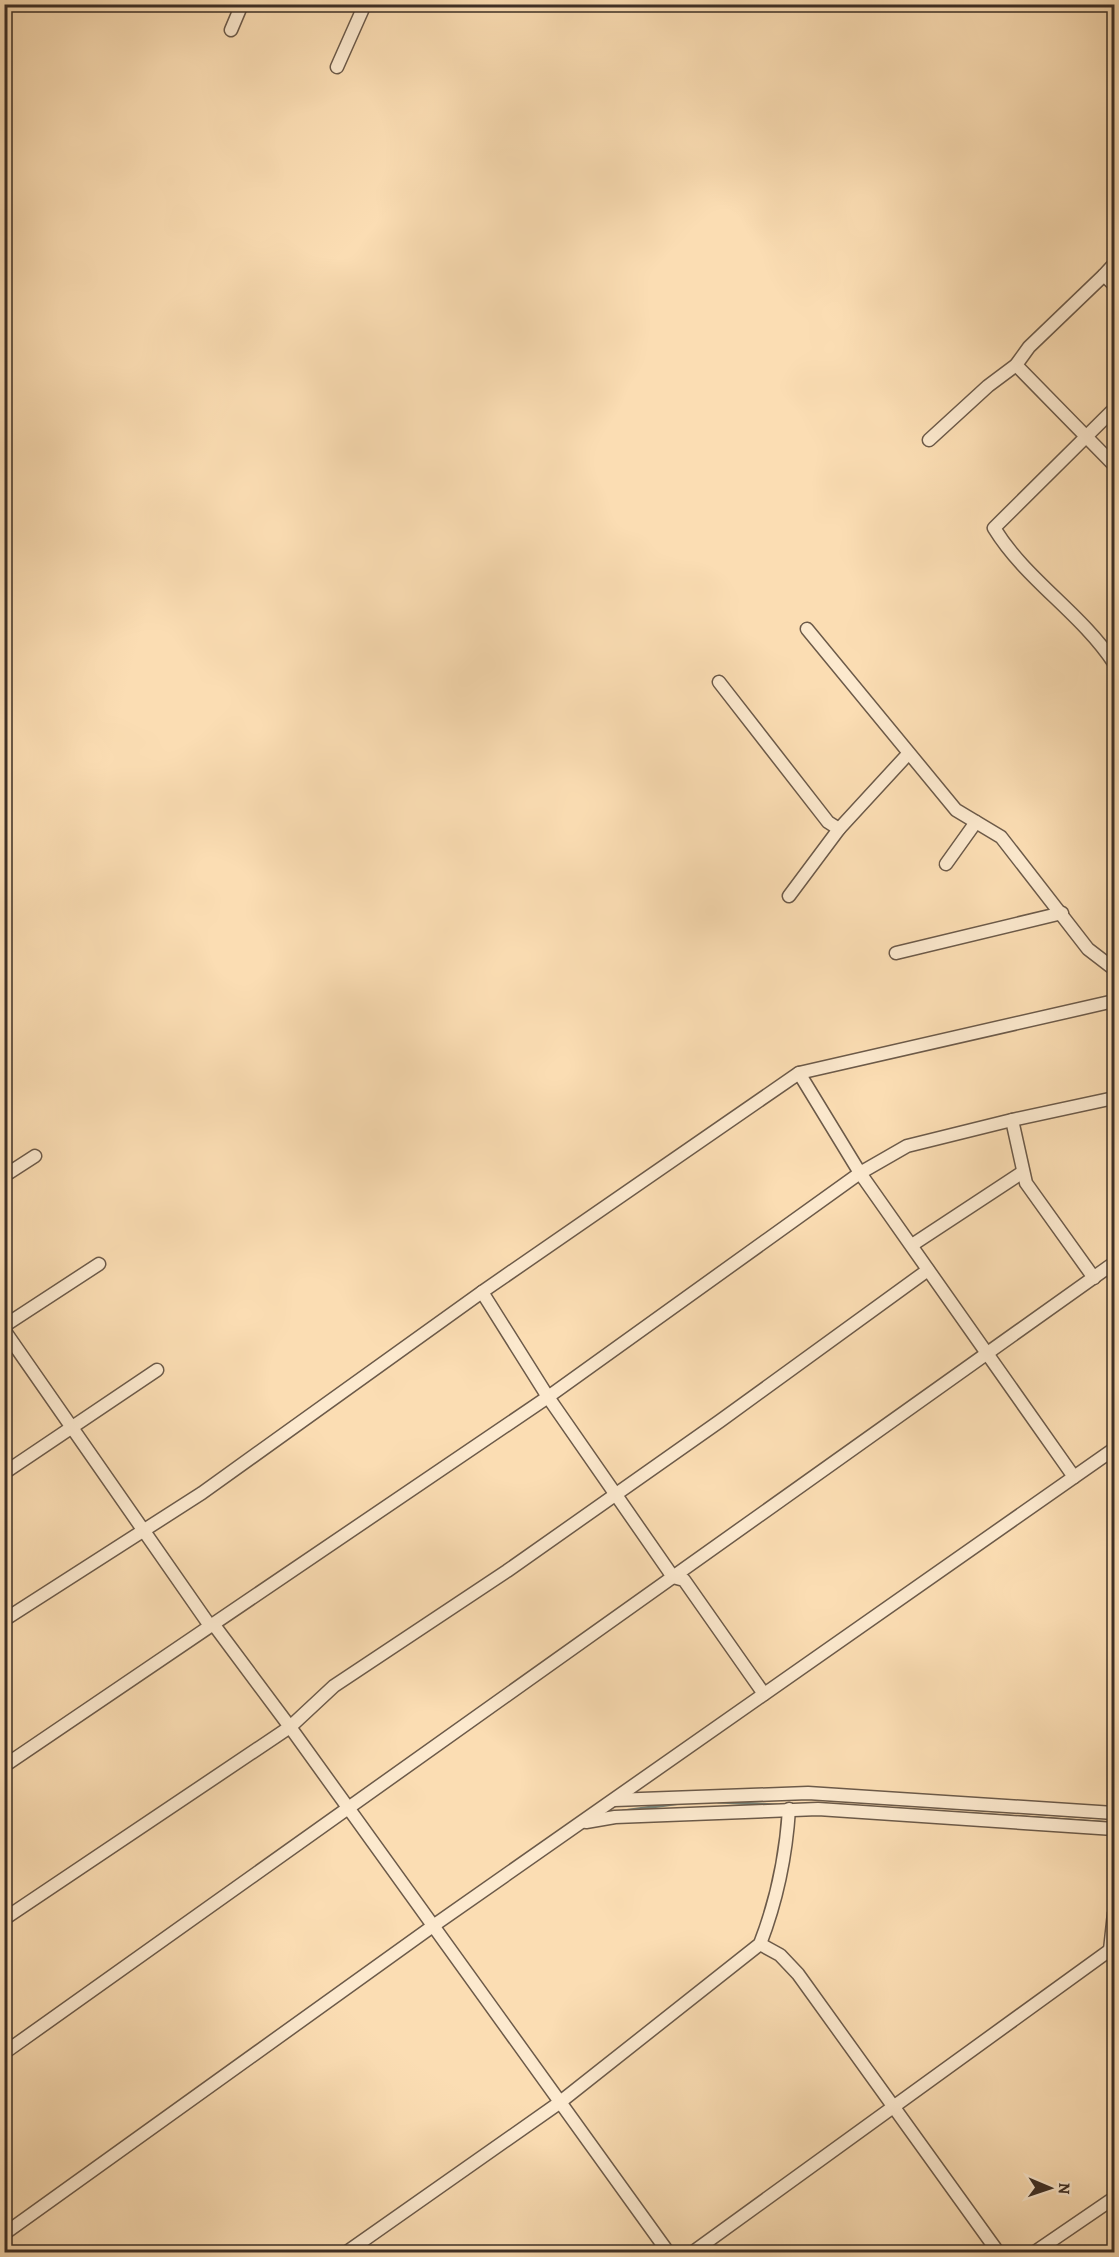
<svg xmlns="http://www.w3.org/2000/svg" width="1119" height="2257" font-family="Alegreya,serif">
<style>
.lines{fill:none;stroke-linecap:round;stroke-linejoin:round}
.stream{stroke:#788378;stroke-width:3}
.minor-casing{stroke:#6c5a49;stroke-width:15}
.minor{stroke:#fce9ce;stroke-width:12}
</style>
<rect width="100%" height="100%" fill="#fbddb3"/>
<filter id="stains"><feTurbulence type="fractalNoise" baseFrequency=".00333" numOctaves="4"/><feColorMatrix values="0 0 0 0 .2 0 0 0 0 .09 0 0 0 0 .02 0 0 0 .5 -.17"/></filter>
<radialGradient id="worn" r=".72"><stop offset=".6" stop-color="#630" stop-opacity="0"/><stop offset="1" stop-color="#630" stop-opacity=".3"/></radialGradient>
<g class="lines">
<g class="stream">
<path d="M 718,1802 L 777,1805"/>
<path d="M 623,1811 L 681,1803"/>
<path d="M 976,1814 L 1114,1823"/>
</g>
<g class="minor-casing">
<g id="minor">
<path d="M 231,30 L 242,4"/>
<path d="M 337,67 L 365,4"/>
<path d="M 1104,275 L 1114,264"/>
<path d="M 1016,365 L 1114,465"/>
<path d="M 1114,409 L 994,528 C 1026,580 1080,612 1114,663"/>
<path d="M 929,440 L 988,386 L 1016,365 L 1029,347 L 1104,275 L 1114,285"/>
<path d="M 807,629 L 956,810 L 1001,837 L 1088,949 L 1114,969"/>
<path d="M 719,682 L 828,822 L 839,829"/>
<path d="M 946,864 L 976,822"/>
<path d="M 789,896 L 839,829 L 908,754"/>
<path d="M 896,953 L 1062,913"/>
<path d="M 799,1073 L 1114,1001"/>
<path d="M 1012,1120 L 1026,1183 L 1094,1278"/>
<path d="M 4,1176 L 35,1156"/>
<path d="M 912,1245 L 1023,1172"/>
<path d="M 482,1292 L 548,1397 L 673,1577 L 684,1580 L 764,1694"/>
<path d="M 4,1326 L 99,1264"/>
<path d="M 4,1330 L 208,1623 L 214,1625 L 290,1727 L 668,2252"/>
<path d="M 4,1473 L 157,1370"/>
<path d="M 4,1620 L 202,1493 L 482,1292 L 799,1073 L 860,1173 L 1074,1477"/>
<path d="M 4,1766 L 548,1397 L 860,1173 L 907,1146 L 1012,1120 L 1114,1098"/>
<path d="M 614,1800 L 808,1793 L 1114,1813"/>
<path d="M 586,1822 L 615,1817 L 818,1809 L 1114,1829"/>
<path d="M 4,1919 L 290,1727 L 334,1686 L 507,1571 L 720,1421 L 928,1270"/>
<path d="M 760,1944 L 780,1955 L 798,1974 L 998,2252"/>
<path d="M 1114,1955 L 1110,1950 L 1114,1913"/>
<path d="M 4,2053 L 1114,1263"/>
<path d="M 4,2234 L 433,1926 L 1114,1449"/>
<path d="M 347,2252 L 559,2103 L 760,1944 C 777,1900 786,1857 789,1809"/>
<path d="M 693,2252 L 1110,1950"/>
<path d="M 1035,2252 L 1114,2198"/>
</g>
</g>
<use href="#minor" class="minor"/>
</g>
<rect width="1119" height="2257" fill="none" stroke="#fbddb3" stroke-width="24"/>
<rect x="6" y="6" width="1107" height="2245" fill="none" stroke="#3d2f26" stroke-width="3"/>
<rect x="12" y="12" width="1095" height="2233" fill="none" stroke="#3d2f26" stroke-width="1.5"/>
<g transform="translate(1050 2188) rotate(92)" stroke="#fce9ce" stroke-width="4.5" paint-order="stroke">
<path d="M0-4.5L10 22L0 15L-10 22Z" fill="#3d2f26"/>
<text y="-9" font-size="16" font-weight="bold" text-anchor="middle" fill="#3d2f26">N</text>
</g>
<rect width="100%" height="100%" filter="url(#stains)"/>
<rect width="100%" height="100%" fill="url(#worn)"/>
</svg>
